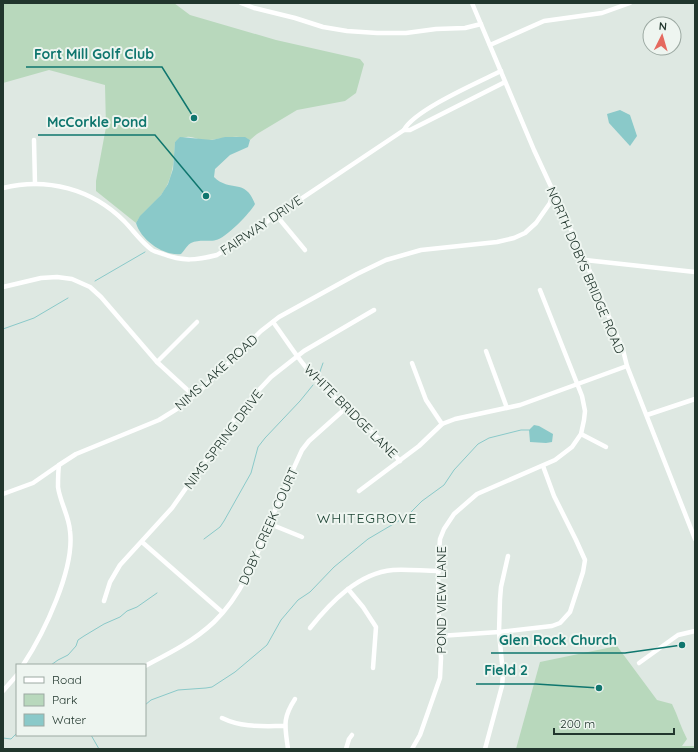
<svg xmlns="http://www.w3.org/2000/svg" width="698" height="752" font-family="Quicksand,sans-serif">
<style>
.green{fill:#b8d8bc}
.water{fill:#8ac9c9}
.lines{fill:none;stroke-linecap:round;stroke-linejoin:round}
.stream{stroke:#8ac9c9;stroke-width:1}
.minor{stroke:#fff;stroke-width:4.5}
.labels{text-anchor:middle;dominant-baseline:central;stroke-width:4;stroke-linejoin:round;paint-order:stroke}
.street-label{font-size:13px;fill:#21362d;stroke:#eef5f0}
.neighbourhood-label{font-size:14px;letter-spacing:1px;fill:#1f4636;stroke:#eef5f0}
.leader{fill:none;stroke:#0f766e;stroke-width:1.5}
.callout-dot{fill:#0f766e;stroke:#eef5f0;stroke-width:1.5}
.callout-label{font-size:14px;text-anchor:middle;font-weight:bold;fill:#0f766e;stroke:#eef5f0;stroke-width:4;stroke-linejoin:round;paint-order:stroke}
</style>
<rect width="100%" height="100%" fill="#dee8e2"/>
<g class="green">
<path d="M 3,3 L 174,3 L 190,15 L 276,40 L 360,59 L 364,64 L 356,93 L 345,101 L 297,110 L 257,134 L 250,140 C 237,132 217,141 203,140 C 198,140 192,136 187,137 C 184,137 179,140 175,142 C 174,161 173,180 161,195 C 153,205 142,212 136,223 L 96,191 L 96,181 L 106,127 L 105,85 L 49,70 L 3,83 Z"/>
<path d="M 617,646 L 657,700 L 672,704 C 678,716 681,728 687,739 L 682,746 L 695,746 L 695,749 L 516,749 L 540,662 Z"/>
</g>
<g class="water">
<path d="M 620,110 L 630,115 L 637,136 L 630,146 L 609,123 L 607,114 Z"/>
<path d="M 180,137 L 212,140 L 225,137 L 245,137 L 250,140 L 248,147 L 230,155 L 215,169 L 214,177 C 230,193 245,177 255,204 C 251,212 225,239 216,240 C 209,242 199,239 191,243 C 188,244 184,251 181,254 C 163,256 141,240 136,223 L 140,216 L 161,195 L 168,184 L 173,169 L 175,142 Z"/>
<path d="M 534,425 L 539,426 L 553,434 L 552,442 L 546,443 L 530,442 L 529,430 Z"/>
</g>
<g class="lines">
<g class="stream">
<path d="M 95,281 L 145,252"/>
<path d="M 3,329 L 34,318 L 68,298"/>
<path d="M 318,377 L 323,363"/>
<path d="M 204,539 L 220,527 L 224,521 L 251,473 L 258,447 L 265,438 L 300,401 L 313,385"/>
<path d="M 51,665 L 58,660 L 68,655 L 76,646 L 78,640 L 84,636 L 104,624 L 120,617 L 127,611 L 137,607 L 157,593"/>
<path d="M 145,705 L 151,700 L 178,690 L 206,688 L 212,687 L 235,672 L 267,645 L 281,620 L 298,600 L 310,592 L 334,567 L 368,539 L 407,516 L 422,501 L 444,485 L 454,470 L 478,444 L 489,438 L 521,430 L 529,430"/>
<path d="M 91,735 L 99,749"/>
<path d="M 3,738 L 11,739 L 17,733"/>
</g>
<g class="minor">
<path d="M 241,3 L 254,8 L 295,18 L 323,27 L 347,31 L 377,33 L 406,33 L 436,29 L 465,28 L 481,24"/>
<path d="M 472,3 L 534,150 L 585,260 L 623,350 L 627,366 L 695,539"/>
<path d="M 490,45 L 544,21 L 602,13 L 630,3"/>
<path d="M 404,130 L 410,130 L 426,122 L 505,82"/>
<path d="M 34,140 L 35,184"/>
<path d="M 3,188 C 47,177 92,189 124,221 C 133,230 141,242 152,250 C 155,252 160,253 163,254 C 183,262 197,260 217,255 L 404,130 C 414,110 479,82 501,71"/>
<path d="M 276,215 L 305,250"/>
<path d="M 585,260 L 695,272"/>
<path d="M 3,287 L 41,278 L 57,277 L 72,279 L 90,287 L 101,297 L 157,362 L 194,396"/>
<path d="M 273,322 C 288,342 301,365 319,382 C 346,409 375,432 400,461"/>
<path d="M 486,351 L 507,408"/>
<path d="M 157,362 L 197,322"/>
<path d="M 412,363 L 426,400 L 442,424"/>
<path d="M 647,415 L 695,399"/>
<path d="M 581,434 L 606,447"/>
<path d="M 359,491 L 419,446 L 442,424 L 455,419 L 520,405 L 627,366"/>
<path d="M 3,494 L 33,483 L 59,465"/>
<path d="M 270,524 L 302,537"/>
<path d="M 142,542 L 222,612"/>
<path d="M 348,589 L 363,607 L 376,627 L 373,668"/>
<path d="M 104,601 L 110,582 L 120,565 L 172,508 L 236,417 L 257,392 L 271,377 L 304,351 L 374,310"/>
<path d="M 310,628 C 330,603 358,573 393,570 C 408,569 423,571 439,571"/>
<path d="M 439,636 L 499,632 L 552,626 L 560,623 L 570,612 L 583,572 L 585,560 L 576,540 L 554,496 L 543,466"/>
<path d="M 639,663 L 678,635 L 695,631"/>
<path d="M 23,665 C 44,633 75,569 70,531 C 69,516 60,502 58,487 C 58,479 58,472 59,465 L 76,454 L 159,420 L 180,407 L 204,387 L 261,331 L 279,317 L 357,274 L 386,260 L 421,250 L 497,242 L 514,238 L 525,233 L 536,223 L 550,203 L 553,193"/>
<path d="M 145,666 C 170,653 194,641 214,622 C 242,595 256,558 270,522 C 280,498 291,474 302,450 L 309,441 L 347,407"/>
<path d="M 3,691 L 17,675"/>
<path d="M 222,718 C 243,728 262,726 285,726"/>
<path d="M 288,749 C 285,726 282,719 295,699"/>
<path d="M 346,749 L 349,739 L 352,735"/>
<path d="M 412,749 L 420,735 L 440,678 L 441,658 L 439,632 L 438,566 L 440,539 L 444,529 L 454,514 L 477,494 L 555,460 L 572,447 L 581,434 L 584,420 L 585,411 L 582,396 L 540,290"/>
<path d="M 485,749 L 502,686 L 503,674 L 499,632 L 500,599 L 501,587 L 508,556"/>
</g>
</g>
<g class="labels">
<g class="street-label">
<text transform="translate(261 225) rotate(-34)">FAIRWAY DRIVE</text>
<text transform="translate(586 270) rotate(67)">NORTH DOBYS BRIDGE ROAD</text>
<text transform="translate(216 372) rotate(-42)">NIMS LAKE ROAD</text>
<text transform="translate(351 411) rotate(45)">WHITE BRIDGE LANE</text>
<text transform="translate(223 439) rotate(-53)">NIMS SPRING DRIVE</text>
<text transform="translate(268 526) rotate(-66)">DOBY CREEK COURT</text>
<text transform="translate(441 600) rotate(-90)">POND VIEW LANE</text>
</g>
<g class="neighbourhood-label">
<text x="367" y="518">WHITEGROVE</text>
</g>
</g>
<path class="leader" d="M194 118L162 67H26M206 196L155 135H38M682 645L625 653H491M599 688L536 684H476"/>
<g class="callout-dot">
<circle cx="194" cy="118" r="4"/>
<circle cx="206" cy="196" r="4"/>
<circle cx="682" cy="645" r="4"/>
<circle cx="599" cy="688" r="4"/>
</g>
<g class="callout-label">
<text x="94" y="59">Fort Mill Golf Club</text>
<text x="97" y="127">McCorkle Pond</text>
<text x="558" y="645">Glen Rock Church</text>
<text x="506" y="675">Field 2</text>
</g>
<rect width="698" height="752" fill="none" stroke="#21362d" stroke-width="8"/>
<rect x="16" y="664" width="130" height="72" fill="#eef5f0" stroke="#9ca9a2"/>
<rect x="24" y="677" width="20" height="6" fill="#ffffff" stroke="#9ca9a2"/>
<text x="52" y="684" font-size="12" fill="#21362d">Road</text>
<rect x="24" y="694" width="20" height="12" fill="#b8d8bc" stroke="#9ca9a2"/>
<text x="52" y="704" font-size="12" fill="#21362d">Park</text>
<rect x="24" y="714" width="20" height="12" fill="#8ac9c9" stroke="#9ca9a2"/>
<text x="52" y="724" font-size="12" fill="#21362d">Water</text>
<g transform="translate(662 36) rotate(5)"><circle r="19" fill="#eef5f0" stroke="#9ca9a2"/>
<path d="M0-3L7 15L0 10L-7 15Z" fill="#e5695f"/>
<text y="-6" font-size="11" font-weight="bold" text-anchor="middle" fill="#21362d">N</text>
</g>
<path d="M554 728v6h120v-6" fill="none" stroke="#21362d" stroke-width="2"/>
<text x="560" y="728" font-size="12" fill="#21362d" stroke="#eef5f0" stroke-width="3" paint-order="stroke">200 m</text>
</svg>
